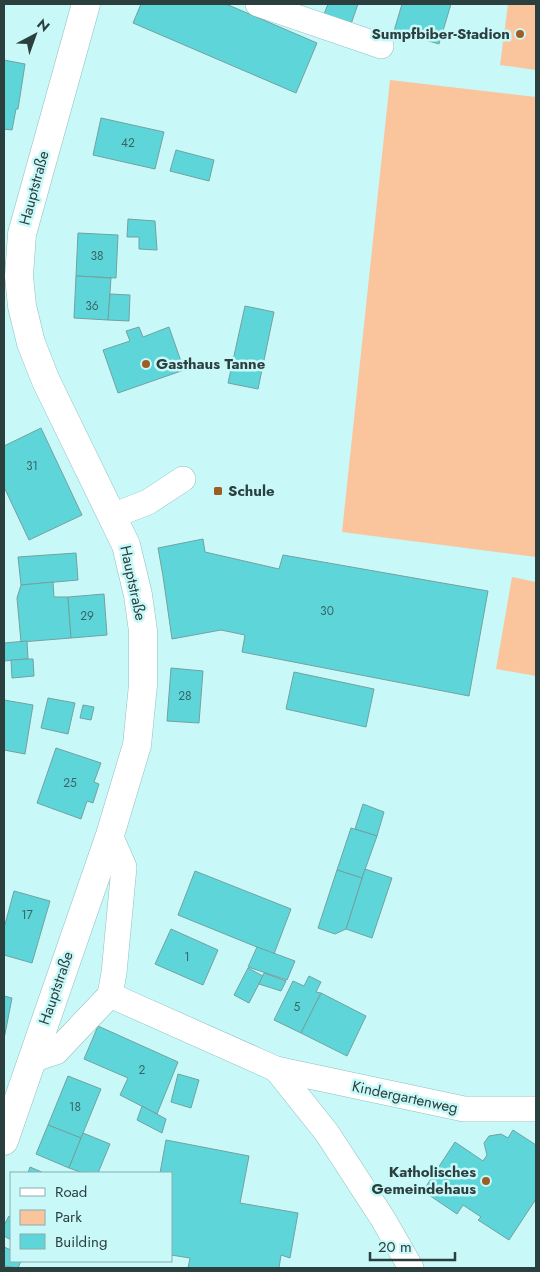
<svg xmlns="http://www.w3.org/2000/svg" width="540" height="1272" font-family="Jost,sans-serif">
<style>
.green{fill:#fac59d}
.building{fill:#5ed6d9;stroke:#73a1a1}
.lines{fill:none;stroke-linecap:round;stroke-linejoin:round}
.minor-casing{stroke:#91bfc0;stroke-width:26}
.tertiary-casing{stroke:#91bfc0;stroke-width:29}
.minor{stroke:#fff;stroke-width:25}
.tertiary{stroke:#fff;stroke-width:28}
.poi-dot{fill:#9d5e26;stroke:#c8f8f8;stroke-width:2}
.labels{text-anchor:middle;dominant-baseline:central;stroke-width:5;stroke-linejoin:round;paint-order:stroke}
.number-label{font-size:12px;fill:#386566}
.poi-label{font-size:15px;font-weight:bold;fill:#2c3f3f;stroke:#c8f8f8;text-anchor:end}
.street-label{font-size:15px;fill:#2c3f3f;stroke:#c8f8f8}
</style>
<rect width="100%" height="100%" fill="#c8f8f8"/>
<g class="green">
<path d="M 508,4 L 536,4 L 536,70 L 500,65 Z"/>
<path d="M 390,80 L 536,97 L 536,557 L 342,532 Z"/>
<path d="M 512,577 L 536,582 L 536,676 L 496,669 Z"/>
</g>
<g class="building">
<path d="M 141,4 L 226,4 L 317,43 L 296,93 L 133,23 Z"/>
<path d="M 328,4 L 358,4 L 351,24 L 324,14 Z"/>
<path d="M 402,4 L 451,4 L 439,44 L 394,31 Z"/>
<path d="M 4,60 L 25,64 L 18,109 L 16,109 L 12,130 L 4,129 Z"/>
<path d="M 101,118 L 164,132 L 155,169 L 93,155 Z"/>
<path d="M 176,150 L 214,160 L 209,181 L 170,171 Z"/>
<path d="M 128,219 L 155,221 L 157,250 L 139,249 L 139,237 L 127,237 Z"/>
<path d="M 78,233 L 118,235 L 116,278 L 76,276 Z"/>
<path d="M 76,276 L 111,278 L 108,320 L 74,318 Z"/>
<path d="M 110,294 L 130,295 L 129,321 L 108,320 Z"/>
<path d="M 245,306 L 274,312 L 258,389 L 228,383 Z"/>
<path d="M 139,327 L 143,337 L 169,327 L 184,370 L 118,393 L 103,350 L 130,341 L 126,331 Z"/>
<path d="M 41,428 L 82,515 L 29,540 L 4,487 L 4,446 Z"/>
<path d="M 203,539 L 205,552 L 279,569 L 283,555 L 488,591 L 469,696 L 242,652 L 245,635 L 221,630 L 172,639 L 163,576 L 158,548 Z"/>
<path d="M 76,553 L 78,580 L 21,585 L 18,557 Z"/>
<path d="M 53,582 L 54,597 L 68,597 L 71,638 L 21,642 L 17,598 L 21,585 Z"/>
<path d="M 104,594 L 107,635 L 71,638 L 68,597 Z"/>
<path d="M 27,641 L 28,659 L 4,661 L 4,643 Z"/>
<path d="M 28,659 L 33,659 L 34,676 L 12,678 L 11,660 Z"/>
<path d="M 171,668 L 203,671 L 199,723 L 167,721 Z"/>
<path d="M 294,672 L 374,689 L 366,727 L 286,709 Z"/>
<path d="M 48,698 L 75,703 L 68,734 L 41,728 Z"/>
<path d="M 4,700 L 33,705 L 25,754 L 4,750 Z"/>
<path d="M 83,705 L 94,707 L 91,720 L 80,718 Z"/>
<path d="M 56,748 L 101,763 L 94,782 L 99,784 L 93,803 L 87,801 L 81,819 L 37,803 Z"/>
<path d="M 363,804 L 384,812 L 377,836 L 355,829 Z"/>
<path d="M 351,828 L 377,836 L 362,878 L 337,870 Z"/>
<path d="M 365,869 L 392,878 L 372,938 L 346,929 Z"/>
<path d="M 337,870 L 362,878 L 346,929 L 335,934 L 318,928 Z"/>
<path d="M 195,871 L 291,909 L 274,954 L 178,915 Z"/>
<path d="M 14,891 L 50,901 L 32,963 L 4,955 L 4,928 Z"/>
<path d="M 171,929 L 218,950 L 203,985 L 155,964 Z"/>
<path d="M 257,947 L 295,961 L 287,980 L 248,967 Z"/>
<path d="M 248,968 L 263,976 L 249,1003 L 234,995 Z"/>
<path d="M 264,973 L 286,981 L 281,991 L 259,984 Z"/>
<path d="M 309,976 L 321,982 L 316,992 L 321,993 L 301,1033 L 274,1020 L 293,981 L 304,986 Z"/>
<path d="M 321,993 L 366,1016 L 347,1056 L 301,1033 Z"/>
<path d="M 4,996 L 12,998 L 4,1039 Z"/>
<path d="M 98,1026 L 178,1062 L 157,1114 L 120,1095 L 128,1078 L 84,1059 Z"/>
<path d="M 178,1074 L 199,1080 L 191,1108 L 171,1102 Z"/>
<path d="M 68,1076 L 101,1089 L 81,1138 L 48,1125 Z"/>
<path d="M 142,1106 L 166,1119 L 162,1133 L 137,1120 Z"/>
<path d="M 48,1125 L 81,1138 L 69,1168 L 36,1154 Z"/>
<path d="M 513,1130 L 536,1145 L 536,1199 L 509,1240 L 478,1220 L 481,1217 L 463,1205 L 457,1214 L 423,1191 L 455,1142 L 483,1161 L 487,1155 L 484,1143 L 489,1136 L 501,1134 L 508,1138 Z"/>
<path d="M 83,1133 L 110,1144 L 98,1173 L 83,1173 L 69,1168 Z"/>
<path d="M 166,1140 L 249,1156 L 240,1203 L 298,1213 L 290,1258 L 281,1255 L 279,1268 L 188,1268 L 190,1258 L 171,1255 L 171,1173 L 160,1173 Z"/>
<path d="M 30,1167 L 44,1173 L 28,1173 Z"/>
<path d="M 9,1216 L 11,1217 L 11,1240 L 4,1236 L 4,1225 Z"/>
<path d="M 4,1247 L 11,1250 L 11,1261 L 21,1261 L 18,1268 L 4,1266 Z"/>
</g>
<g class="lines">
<g class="minor-casing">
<g id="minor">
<path d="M 258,4 L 381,46"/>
<path d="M 112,516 L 148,502 L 183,479"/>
<path d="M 110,995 L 276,1069 L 464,1109 L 536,1109"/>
<path d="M 32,1060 L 56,1052 L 110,995 L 114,973 L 124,867 L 110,835"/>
<path d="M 276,1069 L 327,1133 L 383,1219 L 411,1268"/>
</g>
</g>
<g class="tertiary-casing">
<path id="tertiary" d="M 4,1141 L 110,835 L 137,745 L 143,685 L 143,631 L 138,595 L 126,545 L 46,381 L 31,343 L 22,306 L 19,276 L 22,234 L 86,4"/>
</g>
<use href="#minor" class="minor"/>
<use href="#tertiary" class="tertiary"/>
</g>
<g class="poi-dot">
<circle cx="520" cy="34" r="5"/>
<circle cx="146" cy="364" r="5"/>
<rect x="213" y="486" width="10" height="10" rx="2.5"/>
<circle cx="486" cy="1181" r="5"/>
</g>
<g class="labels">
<g class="number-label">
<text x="128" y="143">42</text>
<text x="97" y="256">38</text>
<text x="92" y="306">36</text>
<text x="32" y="466">31</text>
<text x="327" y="611">30</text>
<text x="87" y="616">29</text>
<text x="185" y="696">28</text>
<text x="70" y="783">25</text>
<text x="27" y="915">17</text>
<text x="187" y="957">1</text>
<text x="297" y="1007">5</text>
<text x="142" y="1070">2</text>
<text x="75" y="1107">18</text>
</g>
<g class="poi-label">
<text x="510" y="34">Sumpfbiber-Stadion</text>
<text x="156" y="364" text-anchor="start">Gasthaus Tanne</text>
<text x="228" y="491" text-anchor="start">Schule</text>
<text x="476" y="1172">Katholisches<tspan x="476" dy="17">Gemeindehaus</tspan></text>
</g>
<g class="street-label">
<text transform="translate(34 188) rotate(-75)">Hauptstraße</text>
<text transform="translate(133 583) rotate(78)">Hauptstraße</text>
<text transform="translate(56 988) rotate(-71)">Hauptstraße</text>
<text transform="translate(405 1097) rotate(12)">Kindergartenweg</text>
</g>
</g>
<rect width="540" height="1272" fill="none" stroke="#2c3f3f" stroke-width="10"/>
<rect x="10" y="1172" width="162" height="90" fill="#c8f8f8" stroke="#8aaeae"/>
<rect x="20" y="1188" width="25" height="8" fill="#ffffff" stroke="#8aaeae"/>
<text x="55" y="1197" font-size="15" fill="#2c3f3f">Road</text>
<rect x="20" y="1210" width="25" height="15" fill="#fac59d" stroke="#8aaeae"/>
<text x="55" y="1222" font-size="15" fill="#2c3f3f">Park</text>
<rect x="20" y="1234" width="25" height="15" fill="#5ed6d9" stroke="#8aaeae"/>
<text x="55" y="1247" font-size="15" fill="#2c3f3f">Building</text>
<g transform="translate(35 35) rotate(41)" stroke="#c8f8f8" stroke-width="4" paint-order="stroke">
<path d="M0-4L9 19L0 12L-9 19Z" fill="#2c3f3f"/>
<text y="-8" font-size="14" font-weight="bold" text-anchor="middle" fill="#2c3f3f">N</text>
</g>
<path d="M370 1252v8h85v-8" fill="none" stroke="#2c3f3f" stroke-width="2.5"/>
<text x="378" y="1252" font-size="15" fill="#2c3f3f" stroke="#c8f8f8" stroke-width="4" paint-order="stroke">20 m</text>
</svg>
